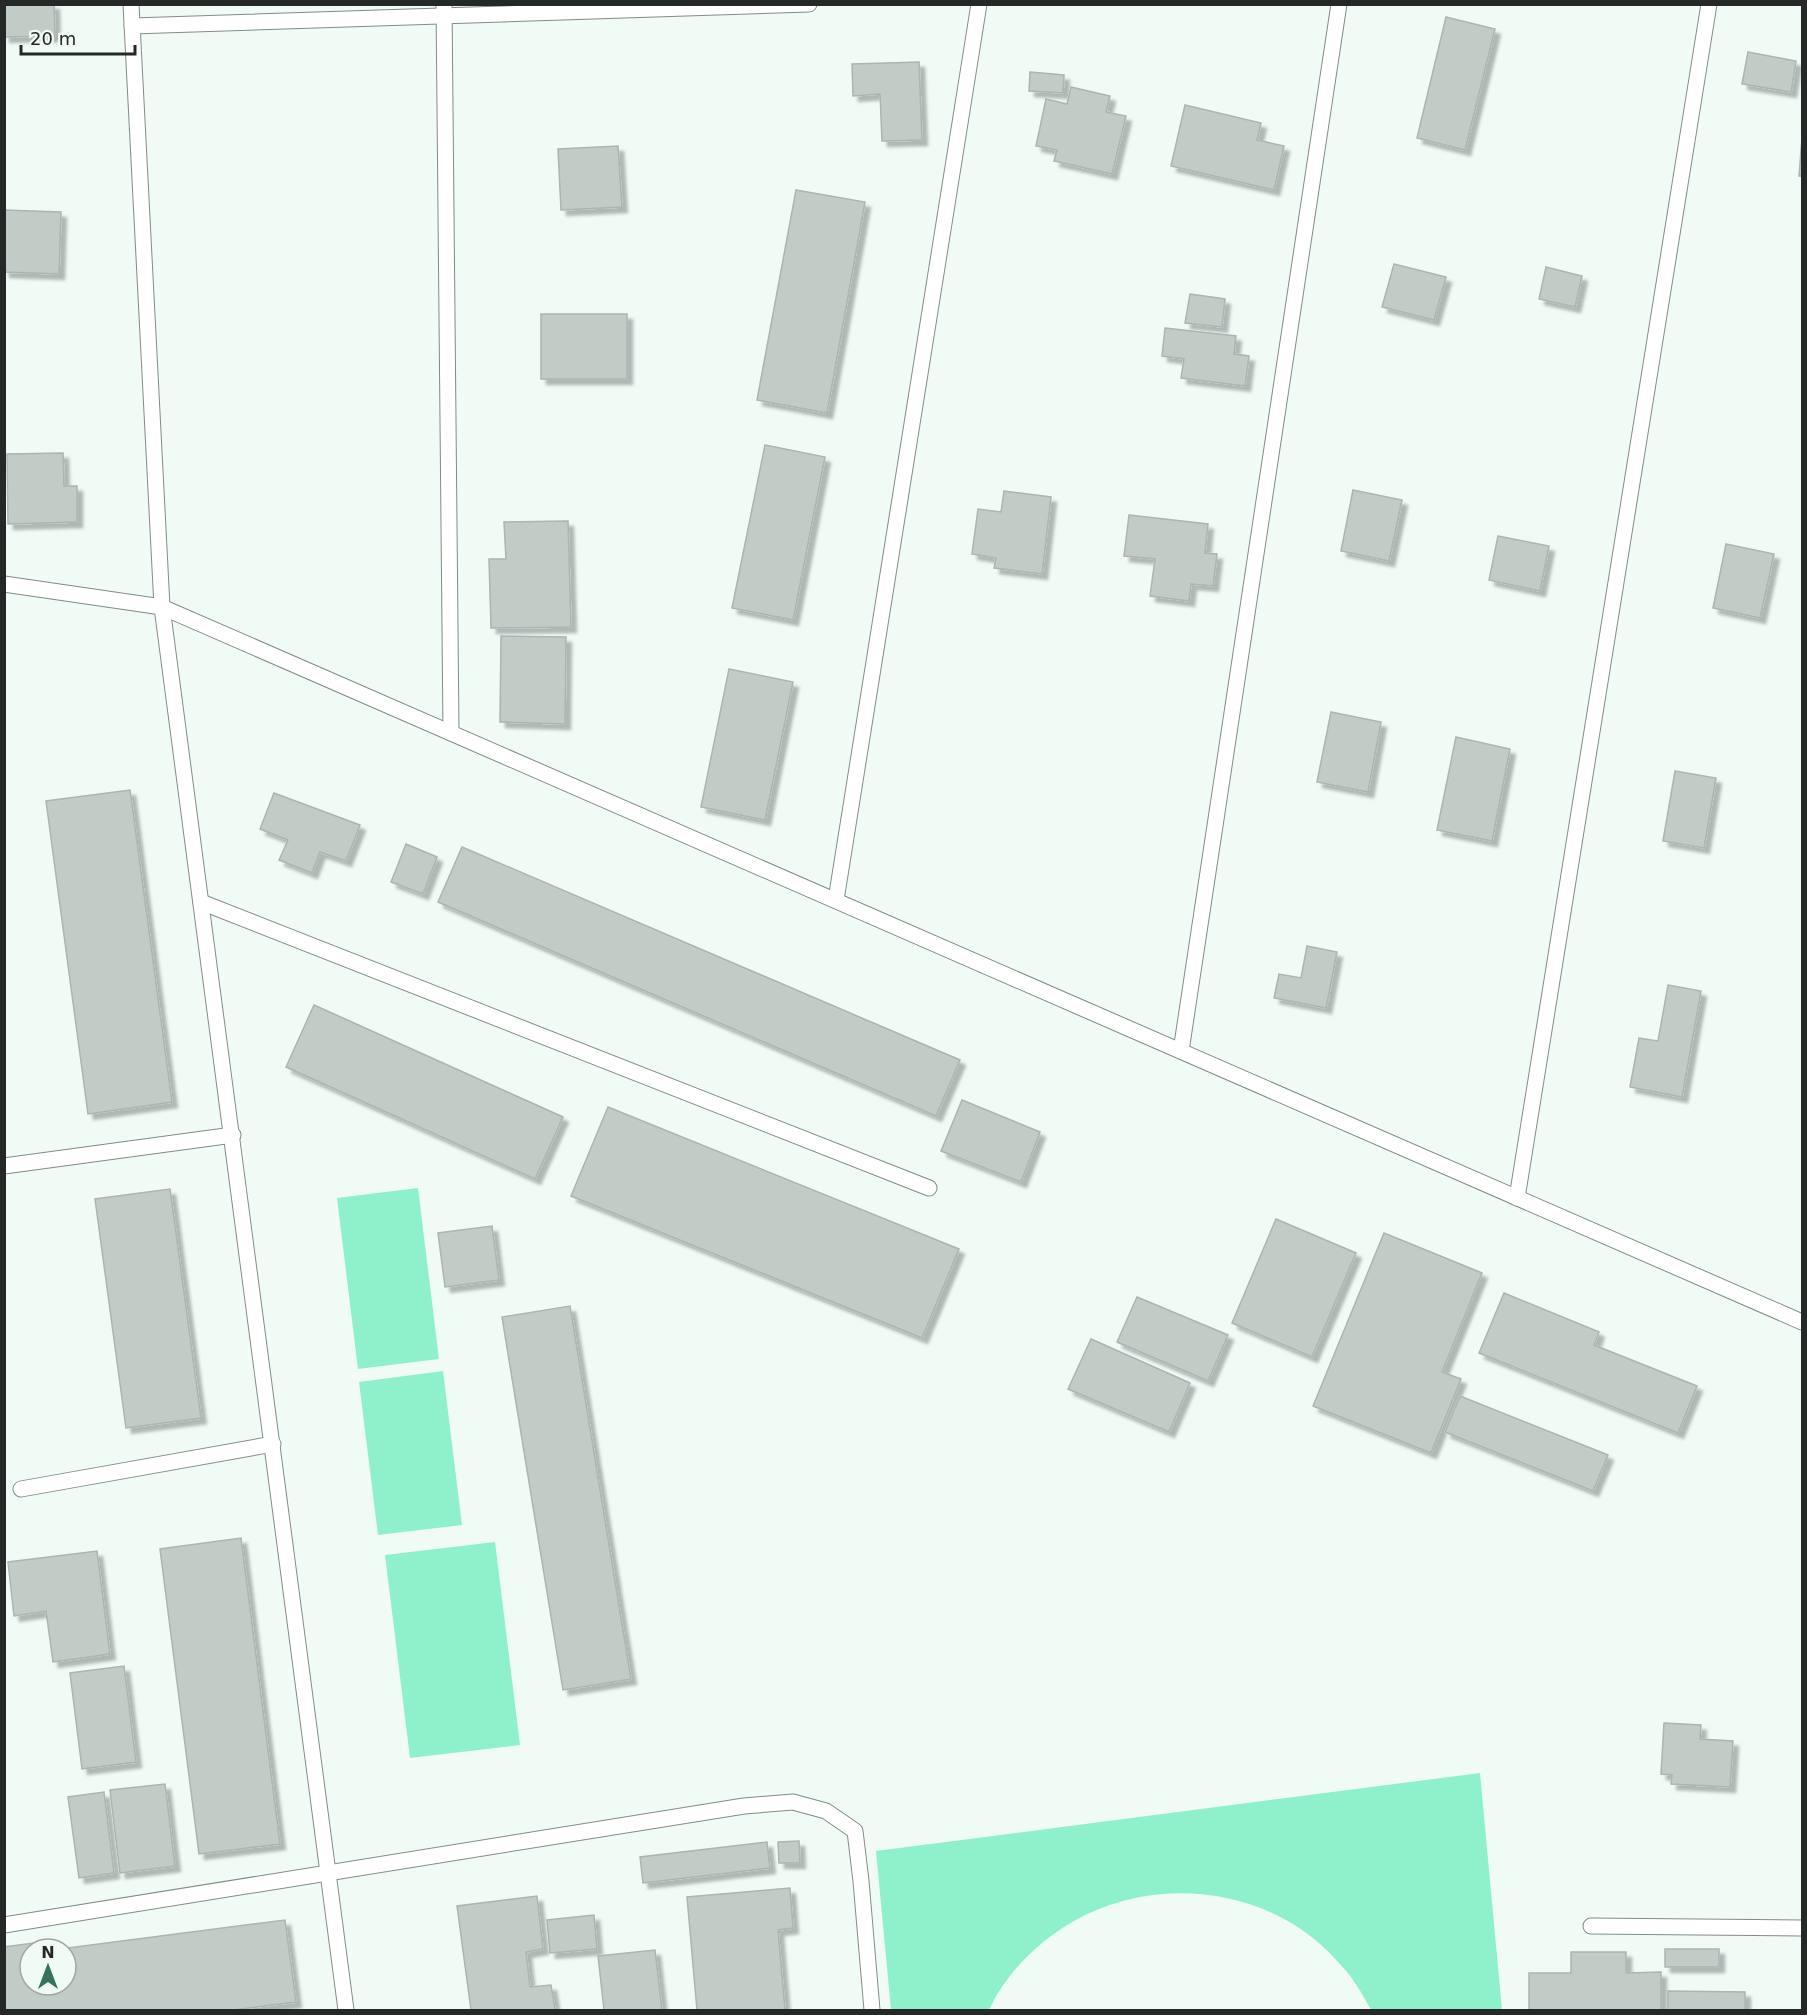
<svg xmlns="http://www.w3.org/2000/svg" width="1807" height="2015" font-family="'DejaVu Sans',sans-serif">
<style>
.green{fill:#8ef1cb}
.building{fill:#c2ccc7;stroke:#abb5b1;stroke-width:1.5;filter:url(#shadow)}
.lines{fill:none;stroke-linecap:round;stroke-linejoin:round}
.lane-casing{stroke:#828c87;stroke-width:17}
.lane{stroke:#fff;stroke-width:15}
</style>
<defs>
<filter id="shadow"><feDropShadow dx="5.5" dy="5.5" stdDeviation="1.5" flood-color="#0004"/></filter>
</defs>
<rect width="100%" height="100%" fill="#f0fbf6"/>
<g class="green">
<path d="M 418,1188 L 439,1359 L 358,1369 L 337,1198 Z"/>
<path d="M 443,1371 L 462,1525 L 378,1535 L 359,1382 Z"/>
<path d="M 495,1542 L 520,1745 L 410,1758 L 385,1555 Z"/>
<path d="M 1480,1773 L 1502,2010 L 1371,2010 C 1362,1993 1352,1976 1338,1962 C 1272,1887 1157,1873 1072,1922 C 1037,1943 1006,1973 989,2010 L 891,2010 L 876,1851 Z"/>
</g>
<g class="building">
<path d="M 4,4 L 54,4 L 55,36 L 4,37 Z"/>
<path d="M 1446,17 L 1495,29 L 1465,150 L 1417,138 Z"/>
<path d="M 1748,52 L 1796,61 L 1791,92 L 1742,84 Z"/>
<path d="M 919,62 L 922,140 L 882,141 L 880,94 L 853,96 L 852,64 Z"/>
<path d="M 1030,72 L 1064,75 L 1063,93 L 1029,91 Z"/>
<path d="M 1071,87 L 1110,96 L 1106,112 L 1126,116 L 1112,174 L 1054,161 L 1057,150 L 1036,146 L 1046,99 L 1067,104 Z"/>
<path d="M 1185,105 L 1261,123 L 1257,140 L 1284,146 L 1274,190 L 1171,166 Z"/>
<path d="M 1802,138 L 1802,176 L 1799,176 Z"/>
<path d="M 618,146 L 622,207 L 561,210 L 558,149 Z"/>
<path d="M 796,190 L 865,202 L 827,413 L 757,400 Z"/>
<path d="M 4,210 L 61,212 L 59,274 L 4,272 Z"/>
<path d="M 1394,264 L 1446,277 L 1434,320 L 1382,307 Z"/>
<path d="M 1546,267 L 1582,276 L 1575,307 L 1539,299 Z"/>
<path d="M 1190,294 L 1225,299 L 1222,327 L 1185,323 Z"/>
<rect x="541" y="314" width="86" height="65"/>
<path d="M 1165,328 L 1236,336 L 1234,354 L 1249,356 L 1245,386 L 1181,378 L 1184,359 L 1162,356 Z"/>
<path d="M 765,445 L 825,457 L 793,620 L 732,608 Z"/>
<path d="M 63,453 L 64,486 L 77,486 L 77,522 L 8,524 L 7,454 Z"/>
<path d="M 1353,490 L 1402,500 L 1389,561 L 1341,551 Z"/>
<path d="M 1004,491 L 1051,497 L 1042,574 L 994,568 L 996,558 L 972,554 L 978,509 L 1001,512 Z"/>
<path d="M 1129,515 L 1208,524 L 1205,553 L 1217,554 L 1213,586 L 1191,584 L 1189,601 L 1150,596 L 1155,559 L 1124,556 Z"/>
<path d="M 568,521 L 571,627 L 491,628 L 489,559 L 506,559 L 504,522 Z"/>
<path d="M 1498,536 L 1549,546 L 1540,591 L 1489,580 Z"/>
<path d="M 1726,544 L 1774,554 L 1760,618 L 1713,608 Z"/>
<path d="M 501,636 L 566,637 L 565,724 L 500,722 Z"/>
<path d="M 729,669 L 793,682 L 765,820 L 701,807 Z"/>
<path d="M 1331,712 L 1381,722 L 1368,792 L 1317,782 Z"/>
<path d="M 1456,737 L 1510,749 L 1492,841 L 1437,830 Z"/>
<path d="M 1675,771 L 1716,778 L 1704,848 L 1663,841 Z"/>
<path d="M 130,790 L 172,1102 L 88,1114 L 46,801 Z"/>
<path d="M 274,793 L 360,825 L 346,861 L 320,852 L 312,873 L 279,860 L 288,840 L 260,829 Z"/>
<path d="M 406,844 L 437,857 L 423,894 L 391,882 Z"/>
<path d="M 462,847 L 960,1060 L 936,1116 L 438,902 Z"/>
<path d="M 1307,946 L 1337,952 L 1326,1008 L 1274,998 L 1279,974 L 1301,978 Z"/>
<path d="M 1668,985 L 1701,991 L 1682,1097 L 1630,1087 L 1639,1038 L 1658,1041 Z"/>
<path d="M 314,1005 L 563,1117 L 535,1179 L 286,1067 Z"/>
<path d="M 962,1100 L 1040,1132 L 1021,1182 L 941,1151 Z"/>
<path d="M 608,1107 L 959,1249 L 922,1338 L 571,1196 Z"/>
<path d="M 170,1189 L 201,1418 L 126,1428 L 95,1199 Z"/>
<path d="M 1276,1219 L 1356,1253 L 1312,1357 L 1232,1323 Z"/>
<path d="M 492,1226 L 499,1280 L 445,1287 L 438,1233 Z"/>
<path d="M 1384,1233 L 1482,1273 L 1442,1372 L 1461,1379 L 1431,1453 L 1313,1406 Z"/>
<path d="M 1504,1293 L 1599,1332 L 1594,1345 L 1697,1386 L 1678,1433 L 1479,1353 Z"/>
<path d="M 1137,1297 L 1228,1335 L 1208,1381 L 1117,1342 Z"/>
<path d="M 570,1306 L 631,1679 L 563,1690 L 502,1317 Z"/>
<path d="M 1091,1339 L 1190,1383 L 1169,1432 L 1068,1389 Z"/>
<path d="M 1460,1396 L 1608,1455 L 1593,1491 L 1445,1432 Z"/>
<path d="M 241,1538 L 280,1844 L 199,1854 L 160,1549 Z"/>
<path d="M 97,1551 L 110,1654 L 53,1662 L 46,1611 L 14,1616 L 8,1562 Z"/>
<path d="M 124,1666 L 136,1762 L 82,1769 L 70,1673 Z"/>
<path d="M 1664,1723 L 1701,1725 L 1700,1739 L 1733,1741 L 1730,1787 L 1671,1784 L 1672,1775 L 1661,1774 Z"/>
<path d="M 165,1784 L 175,1866 L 120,1873 L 110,1790 Z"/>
<path d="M 104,1792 L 114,1873 L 79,1878 L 68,1797 Z"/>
<path d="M 799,1841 L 800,1863 L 779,1863 L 778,1842 Z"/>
<path d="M 767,1842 L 770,1868 L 643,1883 L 640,1857 Z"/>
<path d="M 790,1888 L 793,1928 L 778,1930 L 785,2010 L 697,2010 L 687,1897 Z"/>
<path d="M 537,1896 L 543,1949 L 526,1952 L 530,1987 L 551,1985 L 555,2010 L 471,2010 L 457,1906 Z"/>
<path d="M 594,1915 L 597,1949 L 550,1953 L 547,1920 Z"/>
<path d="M 285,1920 L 296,2002 L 233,2010 L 4,2010 L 4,1947 L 49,1941 L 50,1949 L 30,1949 L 30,1985 L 66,1985 L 66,1949 L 60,1949 Z"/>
<rect x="1665" y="1949" width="54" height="18"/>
<path d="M 655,1950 L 662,2010 L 604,2010 L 598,1956 Z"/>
<path d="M 1571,1952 L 1626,1952 L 1626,1973 L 1661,1972 L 1661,2010 L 1529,2010 L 1529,1973 L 1571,1973 Z"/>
<path d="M 1668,1991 L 1745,1992 L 1745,2010 L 1668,2010 Z"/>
</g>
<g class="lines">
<g class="lane-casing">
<g id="lane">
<path d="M 131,4 L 162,607 L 346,2010"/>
<path d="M 444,4 L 451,733"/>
<path d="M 132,26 L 809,4"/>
<path d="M 4,584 L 162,607 L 1802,1322"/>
<path d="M 836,900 L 979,4"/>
<path d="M 201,902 L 929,1188"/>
<path d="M 1181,1051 L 1339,4"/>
<path d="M 4,1166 L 233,1135"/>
<path d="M 1517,1198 L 1709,4"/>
<path d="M 21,1489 L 273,1444"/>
<path d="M 4,1925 L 744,1806 L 793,1802 L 826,1811 L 855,1831 L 861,1881 L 872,2010"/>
<path d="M 1591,1926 L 1802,1928"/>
</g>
</g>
<use href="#lane" class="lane"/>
</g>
<rect width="1807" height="2015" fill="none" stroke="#242826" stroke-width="12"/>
<g transform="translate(48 1967)"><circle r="28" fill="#f0fbf6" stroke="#9ea7a3" stroke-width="1.5"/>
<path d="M0-4.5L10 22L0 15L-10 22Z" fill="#37725d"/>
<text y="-9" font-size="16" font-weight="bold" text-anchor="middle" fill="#242826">N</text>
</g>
<path d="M21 45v9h114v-9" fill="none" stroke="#242826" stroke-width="3"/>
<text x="30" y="45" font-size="18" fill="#242826" stroke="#f0fbf6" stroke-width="4.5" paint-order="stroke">20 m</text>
</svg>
